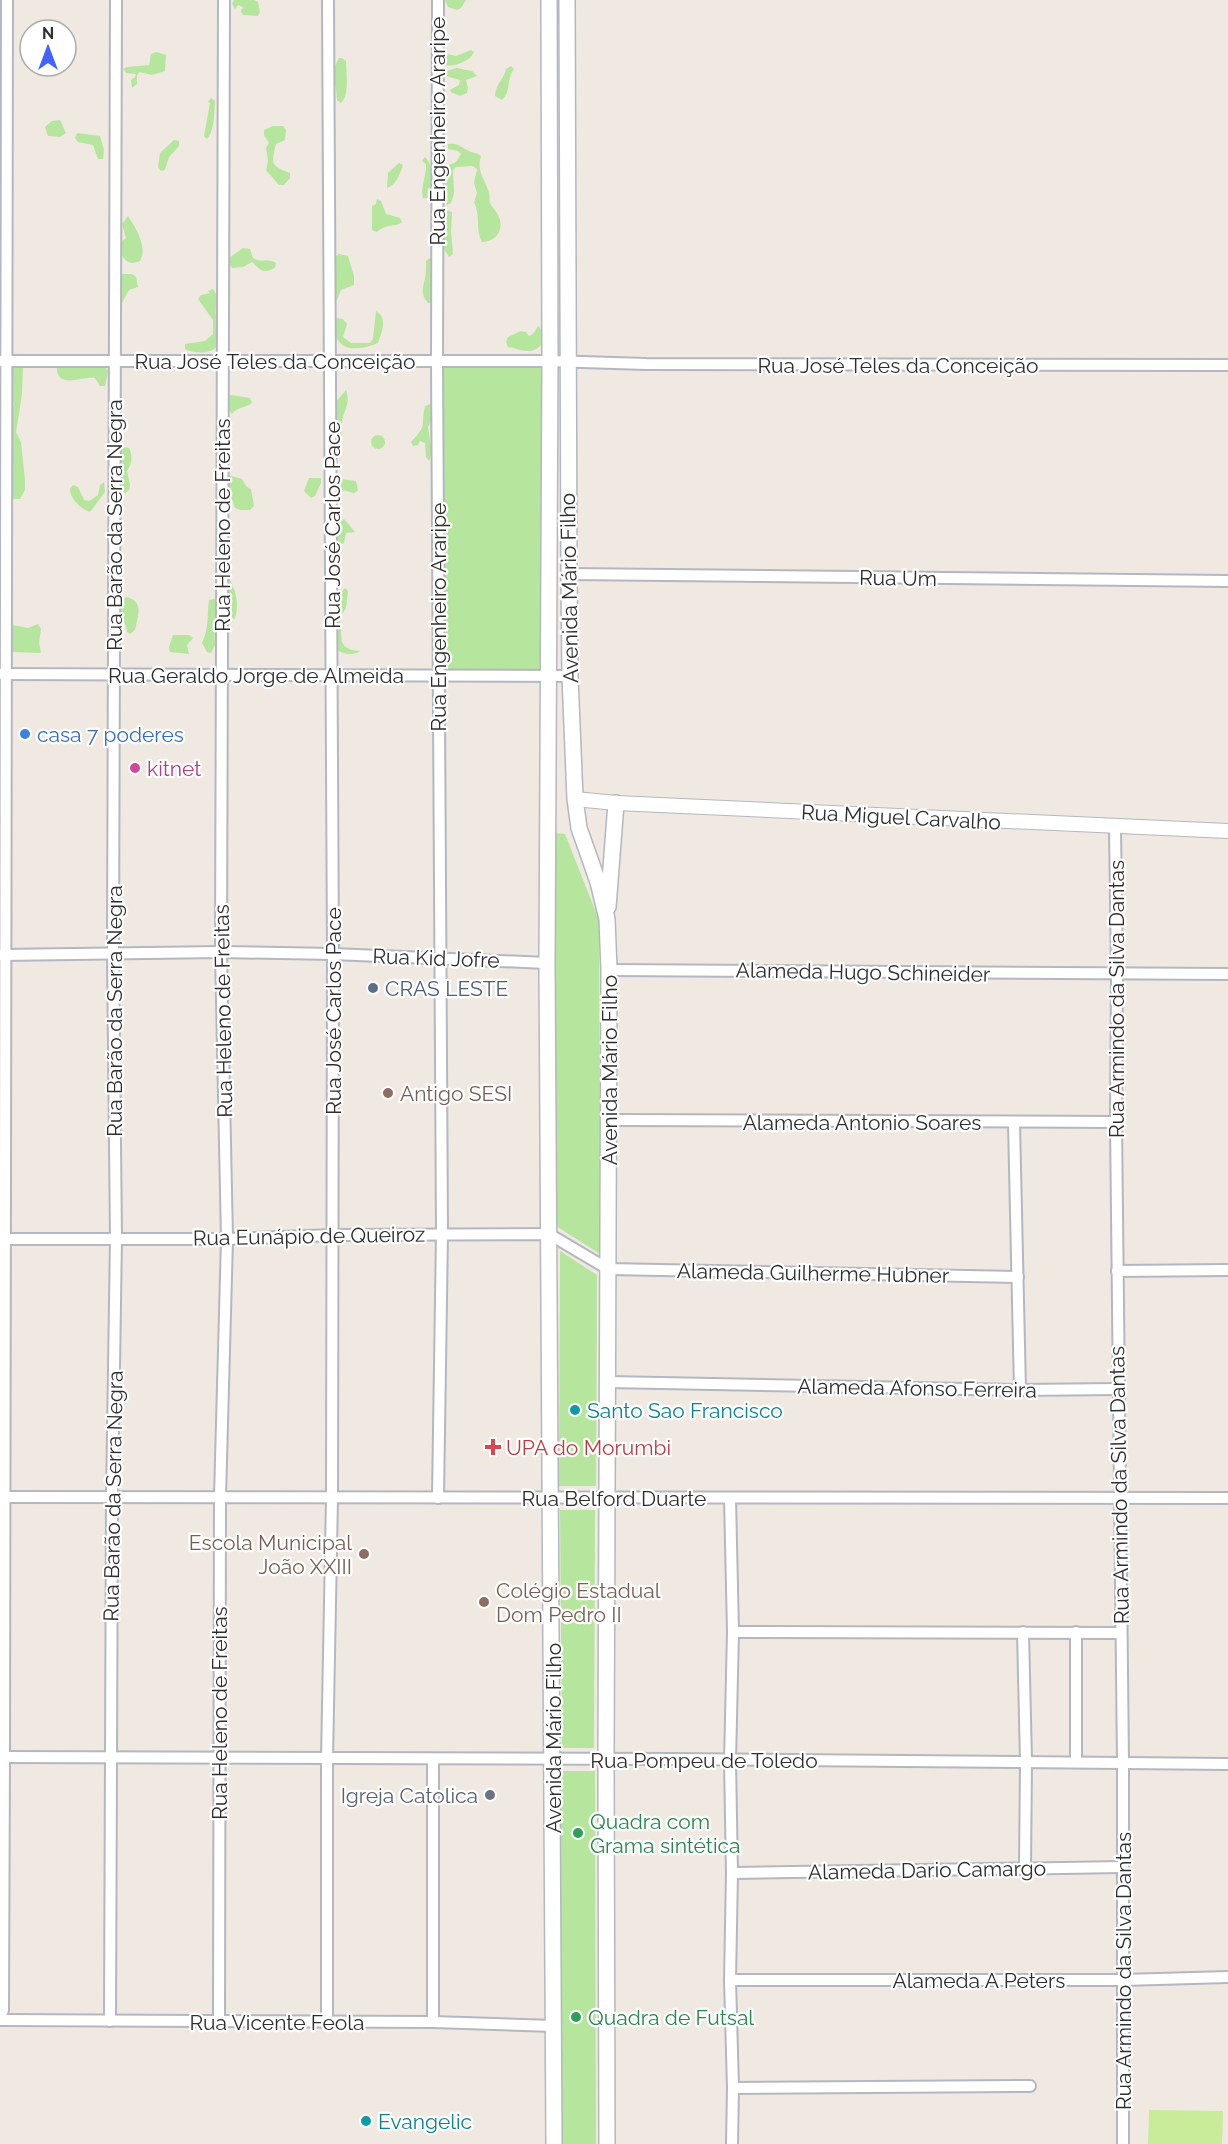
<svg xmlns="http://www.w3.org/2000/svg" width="1228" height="2144" font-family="Raleway,sans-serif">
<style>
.green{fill:#b6e59e}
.pitch{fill:#c9ec9a}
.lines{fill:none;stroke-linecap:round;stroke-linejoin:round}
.minor-casing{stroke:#b4b7c1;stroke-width:14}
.tertiary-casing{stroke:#b4b7c1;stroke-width:16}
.secondary-casing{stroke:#b4b7c1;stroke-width:18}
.minor{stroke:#fff;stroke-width:10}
.tertiary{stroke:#fff;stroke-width:14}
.secondary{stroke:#fff;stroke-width:15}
.shop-dot{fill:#3f7fe0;stroke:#fff;stroke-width:2}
.hotel-dot{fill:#d1479c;stroke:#fff;stroke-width:2}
.service-dot{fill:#5c6f8a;stroke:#fff;stroke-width:2}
.education-dot{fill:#8d6e63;stroke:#fff;stroke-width:2}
.culture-dot{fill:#0f9aa8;stroke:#fff;stroke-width:2}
.health-dot{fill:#e0444e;stroke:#fff;stroke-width:2}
.worship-dot{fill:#6b7280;stroke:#fff;stroke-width:2}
.leisure-dot{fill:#2e9e5b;stroke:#fff;stroke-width:2}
.labels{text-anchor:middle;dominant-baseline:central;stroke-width:4.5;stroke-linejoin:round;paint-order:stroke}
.street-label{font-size:21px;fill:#2e2e2e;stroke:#fff}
.shop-label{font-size:21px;fill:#366cbe;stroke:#fff;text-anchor:start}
.hotel-label{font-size:21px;fill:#b23c85;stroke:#fff;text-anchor:start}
.service-label{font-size:21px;fill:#4e5e75;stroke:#fff;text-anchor:start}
.education-label{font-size:21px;fill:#785e54;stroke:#fff;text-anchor:start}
.culture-label{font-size:21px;fill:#0d838f;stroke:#fff;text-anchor:start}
.health-label{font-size:21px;fill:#be3a42;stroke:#fff;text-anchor:start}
.worship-label{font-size:21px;fill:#5b616d;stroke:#fff;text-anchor:end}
.leisure-label{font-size:21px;fill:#27864d;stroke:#fff;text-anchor:start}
</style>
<rect width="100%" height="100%" fill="#efe9e1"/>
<g class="green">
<path d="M 234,0 L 254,0 L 258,2 L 260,12 L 258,16 L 243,15 L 241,11 L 243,7 L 238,5 L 235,9 L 232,4 Z"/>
<path d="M 445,0 L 466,0 L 461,8 L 457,10 L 448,7 Z"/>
<path d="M 471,50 L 474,52 C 471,61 451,69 443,64 L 442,60 L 447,54 L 456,56 Z"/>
<path d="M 156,52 L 166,55 L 165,71 L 152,75 L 139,72 L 137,76 L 137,84 L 132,88 L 131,80 L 135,77 L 136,74 L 126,73 L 123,69 L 127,67 L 149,65 L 151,54 Z"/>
<path d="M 339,58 L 342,58 L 346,61 C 346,73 350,95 341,103 L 337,100 C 337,83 329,75 339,58 Z"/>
<path d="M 511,66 L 514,69 C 506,79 512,90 502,100 L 495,96 C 495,85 504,79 506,69 Z"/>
<path d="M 456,68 L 472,71 L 477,76 L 466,80 L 468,88 L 467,93 L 460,96 L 451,92 L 450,90 L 459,85 L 460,80 L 446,76 L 447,71 Z"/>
<path d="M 211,98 L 215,101 C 214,113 215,130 207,139 L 204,136 L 210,103 L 208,102 Z"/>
<path d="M 60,120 L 66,133 L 60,137 L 48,136 L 45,127 L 52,121 Z"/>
<path d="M 273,126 L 283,126 L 286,130 L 285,140 L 276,144 C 271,164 271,166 290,173 L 290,178 L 284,185 L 279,185 L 266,170 L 268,161 L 266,148 L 269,143 L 264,135 L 264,130 Z"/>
<path d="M 77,133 L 100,136 L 104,150 L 103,159 L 98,159 L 93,145 L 78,142 L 75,138 Z"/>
<path d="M 174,140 L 179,141 L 179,146 L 169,157 L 165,170 L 161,171 L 158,167 L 160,153 Z"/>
<path d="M 448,144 C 457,143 460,146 467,150 C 472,153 476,152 481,156 C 476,172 486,180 489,193 C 490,196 489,200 490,203 C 492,207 496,211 498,215 C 505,228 497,242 482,242 C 475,230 481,216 474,202 L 477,193 L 474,183 L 477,169 L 473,166 L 456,167 L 453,170 L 454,194 L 451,203 L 447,205 L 444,195 L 447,166 L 456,162 L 461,154 L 458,151 L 448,149 Z"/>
<path d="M 425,157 C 435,166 435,187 428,198 L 423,198 C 420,186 427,175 426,164 L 422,161 Z"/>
<path d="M 399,163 L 403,165 C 400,174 396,185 387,188 L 388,173 Z"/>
<path d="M 377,199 L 381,201 L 386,214 L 400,218 L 402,222 C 395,228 389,222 377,232 L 372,230 L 372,206 L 376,204 Z"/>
<path d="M 445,210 L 452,212 L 451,232 L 453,254 L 449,257 L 443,247 L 441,213 Z"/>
<path d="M 128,216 C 136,228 148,248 140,261 C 128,266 124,260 119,250 L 122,241 L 126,238 L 122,224 Z"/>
<path d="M 243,248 L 250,249 L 253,258 C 260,263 269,258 276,263 L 275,268 C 263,274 260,270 252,262 L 243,267 L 232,268 L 228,262 L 229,258 Z"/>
<path d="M 339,254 L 348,256 L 354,276 L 354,285 L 341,290 L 337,300 L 333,297 L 332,287 L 335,277 L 332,273 L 333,258 Z"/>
<path d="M 430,258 L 434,261 L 431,285 L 432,303 L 428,303 C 420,294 423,288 425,278 C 426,273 426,267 426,261 Z"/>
<path d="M 123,274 L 132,274 L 136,277 L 138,287 L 129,290 L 122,303 L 118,295 L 118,276 Z"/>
<path d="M 213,289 L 218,297 C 212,312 220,330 217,347 C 209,354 194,354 185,349 L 185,344 L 205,341 L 213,334 L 213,320 L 198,299 L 201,295 L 210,293 L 208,291 Z"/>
<path d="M 376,311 C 388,318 382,332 378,343 C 353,353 331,351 335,318 L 343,319 L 347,324 L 343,337 L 351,343 L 370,343 L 373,339 Z"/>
<path d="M 538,326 C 548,335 543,351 528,351 C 521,351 515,348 508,347 L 506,342 L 508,337 L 521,331 L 526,332 L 529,336 L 533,334 Z"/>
<path d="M 60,363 L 102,363 L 108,371 L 105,386 L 100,386 L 95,378 C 83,376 56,390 57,367 Z"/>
<path d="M 12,364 L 23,366 L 22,394 L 16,432 L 21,442 L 25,480 L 25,490 L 20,499 L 11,499 L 8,423 L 14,404 L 7,386 Z"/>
<path d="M 496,365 L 498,368 L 548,368 L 545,670 L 440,669 L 439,368 L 484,368 L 486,366 Z"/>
<path d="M 346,390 C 351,406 343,410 342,423 C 341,430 343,436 340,443 L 336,444 L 334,404 Z"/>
<path d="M 230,395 L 250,398 L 252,403 C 246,408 237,407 232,414 L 226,406 L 226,397 Z"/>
<path d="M 431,404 C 435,413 433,419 428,427 L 432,452 L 429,461 L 426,457 L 425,443 L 420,441 L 418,445 L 413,446 L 411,442 C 429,423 420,427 425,406 Z"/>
<circle cx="378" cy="442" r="7"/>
<path d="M 123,447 L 129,448 C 133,455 132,464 127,471 L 130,485 L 129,490 L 125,493 L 117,488 L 119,450 Z"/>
<path d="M 228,475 L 242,479 L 247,487 L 251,489 L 254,506 L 250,510 L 240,510 L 235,508 L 225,479 Z"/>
<path d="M 309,478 L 321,478 L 321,483 L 315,496 L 311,498 L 304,491 Z"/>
<path d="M 341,479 L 356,481 L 358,490 L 354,493 L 339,489 L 338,483 Z"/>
<path d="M 104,482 L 105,492 L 90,512 C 81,509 70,499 70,489 L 73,485 L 78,487 L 84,500 L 89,501 L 98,495 L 100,485 Z"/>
<path d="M 344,519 L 355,532 L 346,533 L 344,543 L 339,545 L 335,536 L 335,523 Z"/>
<path d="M 227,575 C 235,587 241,605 234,620 L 230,614 L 228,618 L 227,613 Z"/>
<path d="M 345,588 L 348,591 C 346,603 349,608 339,617 C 345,634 333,649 360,651 C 351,657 341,653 334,648 L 335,598 Z"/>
<path d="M 126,597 C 140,600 140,609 137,621 C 135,628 137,630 130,634 L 127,632 C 127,622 118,615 118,605 Z"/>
<path d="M 214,599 L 218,600 L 222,609 L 214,624 L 215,645 L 211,653 L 207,652 L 202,643 C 209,629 207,615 209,600 Z"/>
<path d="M 38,624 L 41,629 L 39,643 L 41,653 L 13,652 L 10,649 L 9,639 L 13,625 L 28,628 Z"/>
<path d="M 173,635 L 189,635 L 193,638 L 187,645 L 189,654 L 170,652 L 169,647 Z"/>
<path d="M 555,833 L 565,834 L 599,920 L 600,1254 L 556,1226 Z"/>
<path d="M 560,1251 L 597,1275 L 596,1486 L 559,1486 Z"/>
<path d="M 560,1510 L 595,1510 L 594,1748 L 562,1748 Z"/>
<path d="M 561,1771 L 595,1771 L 596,2144 L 561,2144 Z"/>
</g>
<path class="pitch" d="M 1149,2110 L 1223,2111 L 1222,2144 L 1148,2144 Z"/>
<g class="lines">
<g class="minor-casing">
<g id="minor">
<path d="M 438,0 L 437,361 L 442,1233 L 438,1498"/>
<path d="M 0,361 L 550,361 L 646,364 L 1228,365"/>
<path d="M 569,574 L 1228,581"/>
<path d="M 0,674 L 570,676"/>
<path d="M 1115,827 L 1117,975 L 1116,1122 L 1123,1762 L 1123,2144"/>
<path d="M 0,955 L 221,952 L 333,954 L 547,963"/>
<path d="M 609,970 L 1228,974"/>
<path d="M 609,1120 L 1116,1122"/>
<path d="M 1014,1123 L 1020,1390"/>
<path d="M 0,1239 L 227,1239 L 333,1235 L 549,1234 L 608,1269 L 1018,1277"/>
<path d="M 1117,1271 L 1228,1270"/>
<path d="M 608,1382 L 1020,1390 L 1118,1389"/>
<path d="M 0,1497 L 1228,1498"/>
<path d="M 730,1498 L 733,1632 L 730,1761 L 732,1873 L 730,1980 L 733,2088 L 732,2144"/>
<path d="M 733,1632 L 1121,1633"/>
<path d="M 1023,1632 L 1026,1762 L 1025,1868"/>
<path d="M 1076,1632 L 1076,1762"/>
<path d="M 0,1757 L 672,1759 L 1228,1764"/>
<path d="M 433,1759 L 433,2022"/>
<path d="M 732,1873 L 1123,1867"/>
<path d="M 730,1980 L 1123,1980 L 1228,1977"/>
<path d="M 0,2018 L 3,2010 L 4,1757 L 7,0"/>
<path d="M 0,2020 L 433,2022 L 554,2026"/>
<path d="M 110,2021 L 112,1497 L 116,1238 L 113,954 L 116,0"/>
<path d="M 219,2021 L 220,1497 L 227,1239 L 221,952 L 224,0"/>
<path d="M 327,2022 L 327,1759 L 332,1498 L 333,954 L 328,0"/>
<path d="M 733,2088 L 1030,2086"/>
</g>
</g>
<g class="tertiary-casing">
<path id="tertiary" d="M 575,799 L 616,803 L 1228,831"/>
</g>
<g class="secondary-casing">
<g id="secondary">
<path d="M 549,0 L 550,361 L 547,963 L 554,2144"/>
<path d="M 567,0 L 569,574 L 570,676 L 575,799 L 579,828 L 598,882 L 607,919 L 609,970 L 606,1760 L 607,2144"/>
<path d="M 608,907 L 616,803"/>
</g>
</g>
<use href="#minor" class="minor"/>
<use href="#tertiary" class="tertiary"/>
<use href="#secondary" class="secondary"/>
</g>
<circle class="shop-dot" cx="25" cy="734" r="6"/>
<circle class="hotel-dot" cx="135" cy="768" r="6"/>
<circle class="service-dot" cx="373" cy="988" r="6"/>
<g class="education-dot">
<circle cx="388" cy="1093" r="6"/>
<circle cx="364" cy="1554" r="6"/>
<circle cx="484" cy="1602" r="6"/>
</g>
<g class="culture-dot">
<circle cx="575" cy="1410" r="6"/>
<circle cx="366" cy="2121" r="6"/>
</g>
<path class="health-dot" d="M490 1438h6v6h6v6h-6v6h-6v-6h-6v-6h6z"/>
<circle class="worship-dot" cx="490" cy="1795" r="6"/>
<g class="leisure-dot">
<circle cx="578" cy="1833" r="6"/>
<circle cx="576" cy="2017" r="6"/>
</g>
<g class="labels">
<g class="street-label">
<text transform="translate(437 131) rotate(-90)">Rua Engenheiro Araripe</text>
<text x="275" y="361">Rua José Teles da Conceição</text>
<text x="898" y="365">Rua José Teles da Conceição</text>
<text transform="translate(114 525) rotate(-90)">Rua Barão da Serra Negra</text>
<text transform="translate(222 525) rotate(-90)">Rua Heleno de Freitas</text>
<text transform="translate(332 525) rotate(-90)">Rua José Carlos Pace</text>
<text transform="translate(898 578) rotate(1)">Rua Um</text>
<text transform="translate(569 588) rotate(-91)">Avenida Mário Filho</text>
<text transform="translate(438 617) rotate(-90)">Rua Engenheiro Araripe</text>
<text x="256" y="675">Rua Geraldo Jorge de Almeida</text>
<text transform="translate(901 817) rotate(3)">Rua Miguel Carvalho</text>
<text transform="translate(436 958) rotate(2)">Rua Kid Jofre</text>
<text transform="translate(863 972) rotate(1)">Alameda Hugo Schineider</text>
<text transform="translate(1116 999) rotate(-90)">Rua Armindo da Silva Dantas</text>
<text transform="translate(114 1011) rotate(-90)">Rua Barão da Serra Negra</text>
<text transform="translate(223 1011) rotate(-91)">Rua Heleno de Freitas</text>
<text transform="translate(333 1011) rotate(-90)">Rua José Carlos Pace</text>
<text transform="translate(609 1070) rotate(-90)">Avenida Mário Filho</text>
<text x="862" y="1122">Alameda Antonio Soares</text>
<text transform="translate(309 1236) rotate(-1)">Rua Eunápio de Queiroz</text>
<text transform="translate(813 1273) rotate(1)">Alameda Guilherme Hubner</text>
<text transform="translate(917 1388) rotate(1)">Alameda Afonso Ferreira</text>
<text transform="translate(1119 1485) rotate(-91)">Rua Armindo da Silva Dantas</text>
<text transform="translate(113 1496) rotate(-89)">Rua Barão da Serra Negra</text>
<text x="614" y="1498">Rua Belford Duarte</text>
<text transform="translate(219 1713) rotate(-90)">Rua Heleno de Freitas</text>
<text transform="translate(553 1738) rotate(-90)">Avenida Mário Filho</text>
<text x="704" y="1760">Rua Pompeu de Toledo</text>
<text transform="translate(927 1870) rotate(-1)">Alameda Dario Camargo</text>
<text transform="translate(1123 1971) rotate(-90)">Rua Armindo da Silva Dantas</text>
<text x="979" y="1980">Alameda A Peters</text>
<text x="277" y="2022">Rua Vicente Feola</text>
</g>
<g class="shop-label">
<text x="37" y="734">casa 7 poderes</text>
</g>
<g class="hotel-label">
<text x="147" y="768">kitnet</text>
</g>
<g class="service-label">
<text x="385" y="988">CRAS LESTE</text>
</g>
<g class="education-label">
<text x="400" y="1093">Antigo SESI</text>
<text x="352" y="1542" text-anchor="end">Escola Municipal<tspan x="352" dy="24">João XXIII</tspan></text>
<text x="496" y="1590">Colégio Estadual<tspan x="496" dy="24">Dom Pedro II</tspan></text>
</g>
<g class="culture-label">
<text x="587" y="1410">Santo Sao Francisco</text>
<text x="378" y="2121">Evangelic</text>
</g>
<g class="health-label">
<text x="506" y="1447">UPA do Morumbi</text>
</g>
<g class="worship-label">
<text x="478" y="1795">Igreja Catolica</text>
</g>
<g class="leisure-label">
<text x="590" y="1821">Quadra com<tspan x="590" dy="24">Grama sintética</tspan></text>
<text x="588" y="2017">Quadra de Futsal</text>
</g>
</g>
<g transform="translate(48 48)"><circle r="28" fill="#ffffff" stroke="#ababab" stroke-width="1.5"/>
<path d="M0-4.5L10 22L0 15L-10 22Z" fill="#4264fb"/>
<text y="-9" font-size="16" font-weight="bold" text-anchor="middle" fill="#2e2e2e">N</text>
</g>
</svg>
